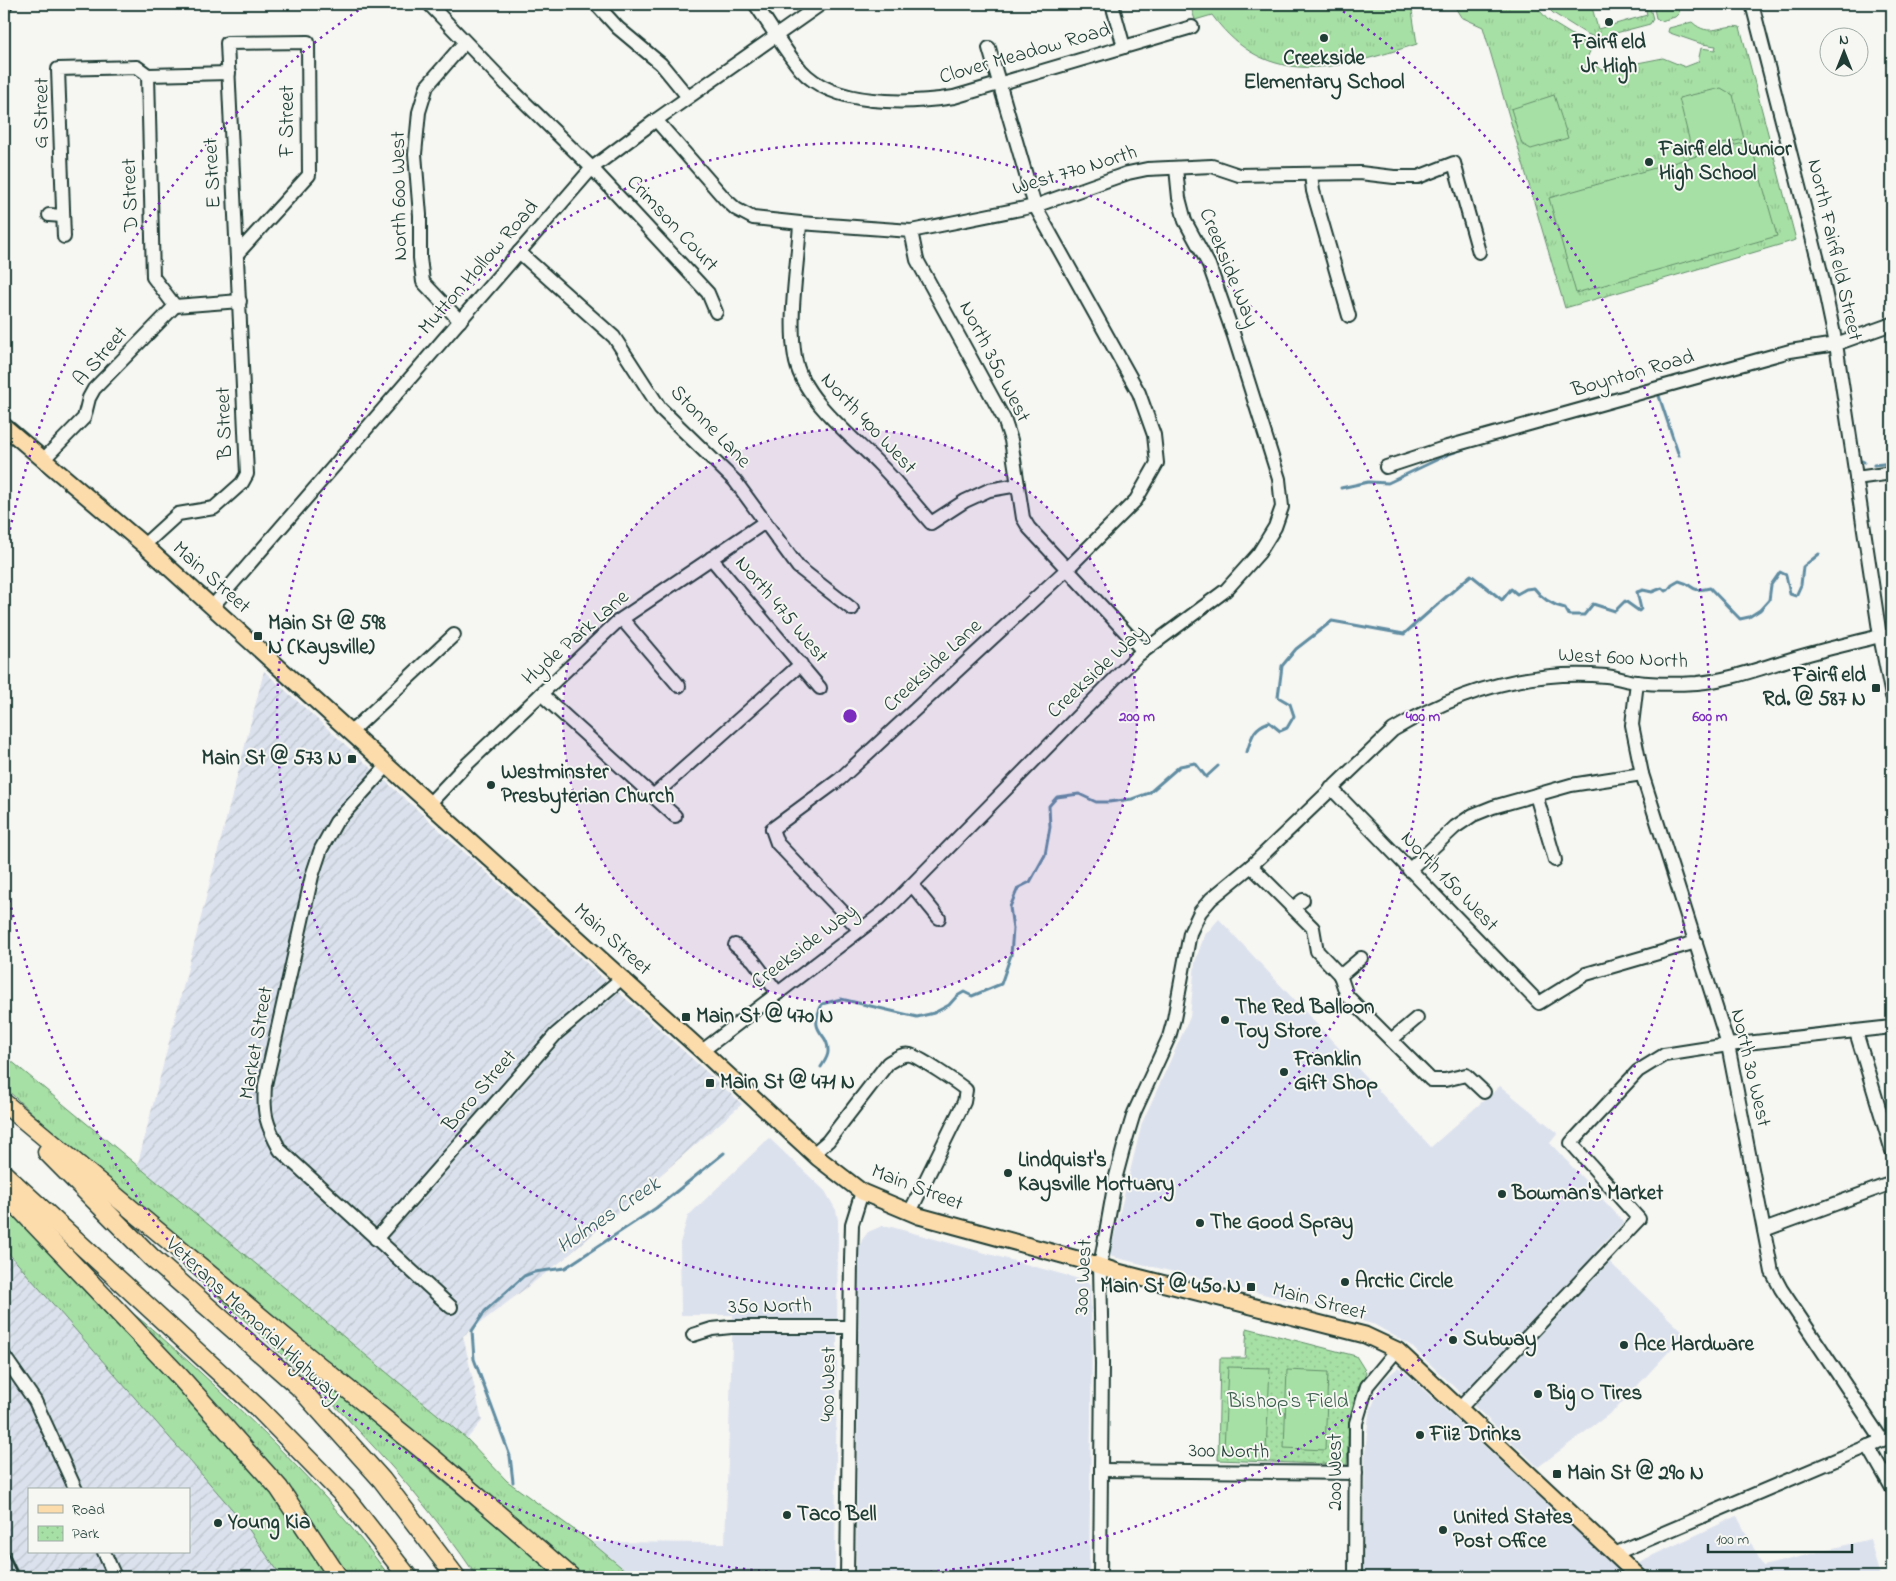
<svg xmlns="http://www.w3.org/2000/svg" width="1896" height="1581" font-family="'Indie Flower',sans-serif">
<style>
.built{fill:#dce2ed}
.industrial{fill:url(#industrial-furrows);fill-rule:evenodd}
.grass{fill:url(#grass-tufts);stroke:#638e6c}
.park{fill:url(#park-dots);stroke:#638e6c}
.garden{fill:#a7e0a5;stroke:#638e6c}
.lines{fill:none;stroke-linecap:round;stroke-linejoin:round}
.stream{stroke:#618da2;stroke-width:3}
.minor-casing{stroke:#1f3d34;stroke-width:16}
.major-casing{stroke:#1f3d34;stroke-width:19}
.highway-casing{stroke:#1f3d34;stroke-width:21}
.minor{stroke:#f6f6f2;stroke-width:12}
.major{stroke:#fddcac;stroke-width:15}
.highway{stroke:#fddcac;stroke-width:18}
.rail{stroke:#1f3d34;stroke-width:3}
.ring{fill:none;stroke:#7b2cbf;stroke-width:2.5;stroke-dasharray:2.5 5}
.poi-dot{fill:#1f3d34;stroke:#f6f6f2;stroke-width:2}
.labels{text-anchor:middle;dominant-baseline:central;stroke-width:4;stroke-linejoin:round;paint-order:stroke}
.poi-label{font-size:21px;font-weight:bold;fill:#1f3d34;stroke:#f6f6f2;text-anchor:start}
.street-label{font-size:21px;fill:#1f3d34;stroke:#f6f6f2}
.park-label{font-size:21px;fill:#3a5e4b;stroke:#f6f6f2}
.water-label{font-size:22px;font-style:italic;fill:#3a5e62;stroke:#f6f6f2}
.centre{fill:#7b2cbf;stroke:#f6f6f2;stroke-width:2.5}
.ring-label{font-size:15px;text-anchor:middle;font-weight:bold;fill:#7b2cbf;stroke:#f6f6f2;stroke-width:4;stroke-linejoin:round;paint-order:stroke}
</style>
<defs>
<pattern id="industrial-furrows" width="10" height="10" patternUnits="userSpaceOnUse" patternTransform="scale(1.25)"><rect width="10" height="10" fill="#dce2ed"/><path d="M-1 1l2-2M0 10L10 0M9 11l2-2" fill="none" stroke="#bcc3cc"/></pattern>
<pattern id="grass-tufts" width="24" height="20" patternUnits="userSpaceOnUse" patternTransform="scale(1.25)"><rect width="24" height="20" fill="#a7e0a5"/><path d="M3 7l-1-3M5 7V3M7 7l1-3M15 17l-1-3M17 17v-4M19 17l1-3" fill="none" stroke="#8fc18f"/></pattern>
<pattern id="park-dots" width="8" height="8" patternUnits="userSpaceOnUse" patternTransform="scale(1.25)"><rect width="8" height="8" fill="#a7e0a5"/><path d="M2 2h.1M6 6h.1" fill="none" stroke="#8fc18f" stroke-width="1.8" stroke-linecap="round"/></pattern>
</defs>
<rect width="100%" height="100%" fill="#f6f6f2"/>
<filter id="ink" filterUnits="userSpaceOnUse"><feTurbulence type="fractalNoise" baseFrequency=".02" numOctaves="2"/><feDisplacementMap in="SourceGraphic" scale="10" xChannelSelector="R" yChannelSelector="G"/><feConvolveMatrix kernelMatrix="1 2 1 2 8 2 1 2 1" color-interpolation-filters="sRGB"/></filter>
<g filter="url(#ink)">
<g class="built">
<path d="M 1219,919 L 1431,1147 L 1500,1086 L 1558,1133 L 1550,1143 L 1624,1222 L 1597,1250 L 1685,1334 L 1616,1409 L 1538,1467 L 1410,1345 L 1375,1325 L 1320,1308 L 1109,1256 L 1142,1123 L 1190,1017 L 1195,962 L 1204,936 Z"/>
<path d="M 769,1138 L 825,1191 L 836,1210 L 838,1220 L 835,1577 L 633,1577 L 591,1542 L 725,1543 L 733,1315 L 681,1315 L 680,1243 L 688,1216 Z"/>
<path d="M 882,1226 L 888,1226 L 1083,1280 L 1090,1285 L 1092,1338 L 1089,1577 L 856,1577 L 859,1248 L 862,1240 L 868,1232 Z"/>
<path d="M 1399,1367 L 1623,1574 L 1647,1558 L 1737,1516 L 1763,1566 L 1870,1539 L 1880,1577 L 1363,1577 L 1365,1453 L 1369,1414 L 1382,1381 Z"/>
</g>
<g class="industrial">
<path d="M 264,671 L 742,1104 L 563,1260 L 463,1336 L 482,1421 L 467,1439 L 137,1167 Z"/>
<path d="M 4,1248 L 245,1524 L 282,1577 L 4,1577 ZM 29,1490 L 189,1490 L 189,1552 L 29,1552 Z"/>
</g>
<g class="grass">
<path d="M 1190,4 L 1427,4 L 1412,11 L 1417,44 C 1340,68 1268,92 1212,15 L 1195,20 Z"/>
<path d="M 1453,4 L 1538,4 L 1540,11 L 1548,20 L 1592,47 L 1586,60 L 1602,70 L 1663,58 L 1685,67 L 1698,62 L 1701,48 L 1715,50 L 1716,46 L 1702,44 L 1670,33 L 1668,32 L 1669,28 L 1692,22 C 1710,39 1722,23 1740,27 L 1796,240 L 1565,308 L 1483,27 L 1461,17 Z"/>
<path d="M 1547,4 L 1591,4 L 1598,29 L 1647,15 L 1645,4 L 1649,4 L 1653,19 L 1650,24 L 1597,38 L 1585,33 L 1553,13 L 1549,9 Z"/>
<path d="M 1653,4 L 1677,4 L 1679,13 L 1675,17 L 1661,21 L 1656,18 Z"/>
<path d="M 4,1055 L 467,1439 L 507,1481 L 591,1542 L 633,1577 L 585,1577 L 288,1328 L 56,1135 L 4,1087 Z"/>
<path d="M 4,1205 L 107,1315 L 165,1373 L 276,1499 L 330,1577 L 282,1577 L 245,1524 L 4,1248 Z"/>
<path d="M 176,1257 L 557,1577 L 477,1577 C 397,1457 291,1360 183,1266 Z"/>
<path d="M 129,1310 C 159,1334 187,1360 215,1386 C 278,1445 339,1507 390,1577 L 350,1577 L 317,1529 L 293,1497 Z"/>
</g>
<path class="park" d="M 1247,1328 L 1356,1356 L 1366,1372 L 1355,1398 L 1349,1422 L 1347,1465 L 1218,1460 L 1220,1358 L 1245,1358 Z"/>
<g class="garden">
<path d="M 1721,88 L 1733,95 L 1744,139 L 1692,151 L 1679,98 Z"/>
<path d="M 1554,95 L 1568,138 L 1531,149 L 1522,144 L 1511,109 Z"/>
<path d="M 1750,141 L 1777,236 L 1576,293 L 1549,198 Z"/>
<path d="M 1228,1367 L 1270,1368 L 1266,1451 L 1224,1449 Z"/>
<path d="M 1287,1370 L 1328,1372 L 1325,1450 L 1284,1448 Z"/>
</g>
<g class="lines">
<g class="stream">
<path d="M 1658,393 L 1679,456"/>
<path d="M 1862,461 L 1864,462"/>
<path d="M 1874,465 L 1892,463"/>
<path d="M 1341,488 L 1368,482 L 1388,483 L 1449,454 L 1472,446"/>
<path d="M 1247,752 C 1252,736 1253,728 1269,722 L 1280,731 L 1287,728 L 1294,716 L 1290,704 L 1278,697 L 1282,666 L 1296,649 L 1332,621 L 1404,634 L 1471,575 L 1502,600 L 1511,589 L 1517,594 L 1526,589 L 1534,588 C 1542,599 1552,605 1565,608 L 1569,615 L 1584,615 L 1593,604 L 1615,611 L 1625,601 L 1639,611 L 1641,609 L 1637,592 L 1643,590 L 1652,592 L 1662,588 L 1665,591 L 1668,590 L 1672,585 L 1679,581 C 1696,585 1688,593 1710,588 L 1740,619 L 1749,617 L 1760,610 L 1769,600 L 1771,585 L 1780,572 L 1786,575 L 1790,594 L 1796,596 L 1801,585 L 1803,567 L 1819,554"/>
<path d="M 821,1067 C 824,1062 828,1057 828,1052 C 829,1030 807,1036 822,1004 L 841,999 L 917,1017 L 934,1013 L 949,1005 L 957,996 L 964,992 L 972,996 L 1001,984 L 1011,955 L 1013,929 L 1010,907 L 1018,888 L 1030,882 L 1045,855 L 1050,827 L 1049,806 L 1057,797 L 1079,794 L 1096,802 L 1109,802 L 1132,799 L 1149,793 L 1180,766 L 1195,763 L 1206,777 L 1218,766"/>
<path d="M 513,1482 L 510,1456 L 474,1359 L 472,1331 L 485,1311 L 524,1276 L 534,1272 L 565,1268 L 656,1208 L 724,1153"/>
</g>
<g class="minor-casing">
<g id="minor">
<path d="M 429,4 L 507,85 L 592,168 L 708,293 L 716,312"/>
<path d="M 596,4 L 618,28 L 661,64 L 688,97"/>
<path d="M 755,4 C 770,25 784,50 801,70 C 834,107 908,104 954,97 L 1192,27"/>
<path d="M 1112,4 L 1124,47"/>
<path d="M 1752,4 L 1821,272 L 1836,344 L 1880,636 L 1892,696"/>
<path d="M 4,7 L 6,4"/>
<path d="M 148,75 L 153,277 L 175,306"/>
<path d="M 148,75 L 229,73"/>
<path d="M 656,120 L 725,199 L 736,209 L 753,218 L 800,223 L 911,231 L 1035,206 L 1128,173 L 1147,169 L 1212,166 L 1239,175 L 1360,173 L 1394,177 L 1418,177 L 1454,163 L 1479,252"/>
<path d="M 1311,174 L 1313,191 L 1349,316"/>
<path d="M 49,215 L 63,216"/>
<path d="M 800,223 C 798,265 788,316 795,357 C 801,398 852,436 881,466 C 899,484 914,504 931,523 L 965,501 L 989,490 L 1018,485"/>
<path d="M 911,231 L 917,260 L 1004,419 L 1011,440 L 1023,518 L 1029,528 L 1143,651"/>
<path d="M 64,237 L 58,69 L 137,67 L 148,75"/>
<path d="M 519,252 L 614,337 L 660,408 L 735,481 L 798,567 L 852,609"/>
<path d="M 175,306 L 240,301"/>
<path d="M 460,321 L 423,282 L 420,258 L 420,215 L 415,154 L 419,112 L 427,86 L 465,42"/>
<path d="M 43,460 L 84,418 L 89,398 L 94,389 L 175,306"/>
<path d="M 1386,467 L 1447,447 L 1790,351 L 1836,344 L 1892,324"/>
<path d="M 1856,478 L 1892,473"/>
<path d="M 144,545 L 178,514 L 214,508 L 242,483 L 247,474 L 227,43 L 308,42 L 309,175 L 237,254"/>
<path d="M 711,558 L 820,688"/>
<path d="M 212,607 L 592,168 L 656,120 L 821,4"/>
<path d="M 622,619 L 679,686"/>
<path d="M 1637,682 L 1632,725 L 1642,774 L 1728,1045 L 1772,1272 L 1781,1289 L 1882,1440"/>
<path d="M 541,694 L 675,816"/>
<path d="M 351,732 L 454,635"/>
<path d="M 387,766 L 336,822 L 321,849 L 312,876 L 265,1085 C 263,1114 266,1124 280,1150 L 451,1307"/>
<path d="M 1331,788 L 1539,1003 L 1586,974 L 1696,942"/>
<path d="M 1536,795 L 1555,860"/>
<path d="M 653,796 L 801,664"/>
<path d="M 429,804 L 462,769 L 617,622 L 765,522"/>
<path d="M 1251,866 L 1313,928 L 1317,951 L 1340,975 L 1347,996 L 1431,1080 L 1445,1080 L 1466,1075 L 1484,1092"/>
<path d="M 1409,870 L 1455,827 L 1473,815 L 1493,807 L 1571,785 L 1642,774"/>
<path d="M 912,885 L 939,918"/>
<path d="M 1293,908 L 1303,900"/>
<path d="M 860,930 L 777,843 L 772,829 L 840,779 L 1066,570 L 1136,500 L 1157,463 L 1154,435 L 1139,393 L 1035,206 L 989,48"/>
<path d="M 735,945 L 753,960 L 778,993"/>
<path d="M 1340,976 L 1361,958"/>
<path d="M 1856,1032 L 1892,1151"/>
<path d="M 1391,1040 L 1417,1018"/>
<path d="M 702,1051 L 889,908 L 1137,656 L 1226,590 L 1259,553 L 1275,527 L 1282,507 L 1279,479 L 1234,336 L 1209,265 L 1185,221 L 1179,198 L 1176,168"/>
<path d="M 813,1154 L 828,1141 L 888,1063 C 895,1059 902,1053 910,1055 C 918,1056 959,1084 966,1090 L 964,1102 L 910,1212"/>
<path d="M 1764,1230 L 1892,1183"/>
<path d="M 376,1239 L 556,1034 L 622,978"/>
<path d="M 693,1335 L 712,1329 L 731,1327 L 850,1327"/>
<path d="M 4,1356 L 35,1401 L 76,1490"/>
<path d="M 1460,1408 L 1639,1219 L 1571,1143 L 1638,1071 L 1664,1055 L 1728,1045 L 1892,1027"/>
<path d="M 1868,1446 L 1892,1488"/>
<path d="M 1101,1470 L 1356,1473"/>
<path d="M 104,1552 L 115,1577"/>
<path d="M 1614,1554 L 1892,1436"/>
<path d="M 847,1577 L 851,1260 L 852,1224 L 862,1192"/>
<path d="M 1100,1577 L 1102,1364 L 1100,1266 L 1116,1176 L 1124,1146 L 1134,1113 L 1169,1037 L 1174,1019 L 1190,933 L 1200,912 L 1211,899 L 1251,866 L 1393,730 C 1458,691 1530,669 1606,676 C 1616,677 1626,681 1636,682 C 1652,684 1680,684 1697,683 C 1728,680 1755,670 1785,661 C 1816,651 1849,644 1880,636 L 1892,636"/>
<path d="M 1355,1577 L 1356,1423 L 1367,1386 L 1397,1350"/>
</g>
</g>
<g class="major-casing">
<path id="major" d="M 4,426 L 144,545 L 702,1051 L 818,1158 L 862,1192 L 919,1216 L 1088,1262 L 1118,1272 L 1365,1335 L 1397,1350 L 1639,1577"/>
</g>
<g class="highway-casing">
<g id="highway">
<path d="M 4,1103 L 313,1361 L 435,1460 L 571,1577"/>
<path d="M 47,1152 L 151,1257 L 298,1386 L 382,1480 L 456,1577"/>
<path d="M 4,1174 L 258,1408 L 346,1498 L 408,1577"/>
<path d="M 4,1192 L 180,1377 L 279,1488 L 338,1577"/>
</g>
</g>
<use href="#minor" class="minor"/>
<use href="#major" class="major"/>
<use href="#highway" class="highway"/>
<g class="rail">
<path d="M 4,1545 L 19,1577"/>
<path d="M 4,1571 L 7,1577"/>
</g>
</g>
</g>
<circle cx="850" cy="716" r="287" fill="#7b2cbf" fill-opacity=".12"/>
<g class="ring">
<circle cx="850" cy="716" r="287"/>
<circle cx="850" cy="716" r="573"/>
<path d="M4 559A860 860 0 0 1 363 7M1337 7A860 860 0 1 1 4 873"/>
</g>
<g class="poi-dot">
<circle cx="1609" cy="22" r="5"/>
<circle cx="1324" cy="38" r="5"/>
<circle cx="1649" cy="162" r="5"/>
<rect x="253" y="631" width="10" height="10" rx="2.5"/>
<rect x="1871" y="683" width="10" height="10" rx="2.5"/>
<rect x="347" y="754" width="10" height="10" rx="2.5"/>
<circle cx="491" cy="785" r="5"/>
<rect x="681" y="1012" width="10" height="10" rx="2.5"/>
<circle cx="1225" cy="1020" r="5"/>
<circle cx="1284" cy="1072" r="5"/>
<rect x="705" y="1078" width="10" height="10" rx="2.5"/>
<circle cx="1008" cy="1173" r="5"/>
<circle cx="1502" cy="1194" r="5"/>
<circle cx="1200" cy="1223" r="5"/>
<circle cx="1345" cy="1282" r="5"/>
<rect x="1246" y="1282" width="10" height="10" rx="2.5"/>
<circle cx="1453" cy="1340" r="5"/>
<circle cx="1624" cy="1345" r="5"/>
<circle cx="1538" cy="1394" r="5"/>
<circle cx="1420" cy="1435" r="5"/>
<rect x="1552" y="1469" width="10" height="10" rx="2.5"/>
<circle cx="787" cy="1515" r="5"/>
<circle cx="218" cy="1523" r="5"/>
<circle cx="1443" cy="1530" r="5"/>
</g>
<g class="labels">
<g class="poi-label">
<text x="1609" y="43" text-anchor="middle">Fairfield<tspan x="1609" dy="24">Jr High</tspan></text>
<text x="1324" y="59" text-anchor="middle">Creekside<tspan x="1324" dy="24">Elementary School</tspan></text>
<text x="1659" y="150">Fairfield Junior<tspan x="1659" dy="24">High School</tspan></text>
<text x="268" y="624">Main St @ 598<tspan x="268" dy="24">N (Kaysville)</tspan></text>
<text x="1866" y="676" text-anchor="end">Fairfield<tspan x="1866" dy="24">Rd. @ 587 N</tspan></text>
<text x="342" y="759" text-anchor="end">Main St @ 573 N</text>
<text x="501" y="773">Westminster<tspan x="501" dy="24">Presbyterian Church</tspan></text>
<text x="1235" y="1008">The Red Balloon<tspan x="1235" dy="24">Toy Store</tspan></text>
<text x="696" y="1017">Main St @ 470 N</text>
<text x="1294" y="1060">Franklin<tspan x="1294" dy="24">Gift Shop</tspan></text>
<text x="720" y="1083">Main St @ 471 N</text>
<text x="1018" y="1161">Lindquist's<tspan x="1018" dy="24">Kaysville Mortuary</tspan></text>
<text x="1512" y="1194">Bowman's Market</text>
<text x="1210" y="1223">The Good Spray</text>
<text x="1355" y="1282">Arctic Circle</text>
<text x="1241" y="1287" text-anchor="end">Main St @ 450 N</text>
<text x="1463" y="1340">Subway</text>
<text x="1634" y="1345">Ace Hardware</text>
<text x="1548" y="1394">Big O Tires</text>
<text x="1430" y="1435">Fiiz Drinks</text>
<text x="1567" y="1474">Main St @ 290 N</text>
<text x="797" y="1515">Taco Bell</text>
<text x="1453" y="1518">United States<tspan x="1453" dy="24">Post Office</tspan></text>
<text x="228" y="1523">Young Kia</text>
</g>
<g class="street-label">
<text transform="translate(1025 54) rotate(-16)">Clover Meadow Road</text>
<text transform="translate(42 113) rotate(-89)">G Street</text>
<text transform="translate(288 121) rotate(-90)">F Street</text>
<text transform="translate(1075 171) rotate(-17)">West 770 North</text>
<text transform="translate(213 173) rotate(-93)">E Street</text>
<text transform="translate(131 195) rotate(-92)">D Street</text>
<text transform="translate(400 196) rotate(-91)">North 600 West</text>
<text transform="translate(672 224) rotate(47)">Crimson Court</text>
<text transform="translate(1834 250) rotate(77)">North Fairfield Street</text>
<text transform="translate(479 268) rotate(-49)">Mutton Hollow Road</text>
<text transform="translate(1228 268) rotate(68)">Creekside Way</text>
<text transform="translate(101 357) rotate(-49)">A Street</text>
<text transform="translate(994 362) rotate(63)">North 350 West</text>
<text transform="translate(1633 374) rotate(-16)">Boynton Road</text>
<text transform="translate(225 423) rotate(-92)">B Street</text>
<text transform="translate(868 424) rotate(47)">North 400 West</text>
<text transform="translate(710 427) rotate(46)">Stonne Lane</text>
<text transform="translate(211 578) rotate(42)">Main Street</text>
<text transform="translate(781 610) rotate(50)">North 475 West</text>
<text transform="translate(576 638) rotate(-41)">Hyde Park Lane</text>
<text transform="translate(1623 659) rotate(3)">West 600 North</text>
<text transform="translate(933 666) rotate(-43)">Creekside Lane</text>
<text transform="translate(1097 672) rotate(-43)">Creekside Way</text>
<text transform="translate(1449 882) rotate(46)">North 150 West</text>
<text transform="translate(612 940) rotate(42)">Main Street</text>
<text transform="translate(805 947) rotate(-37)">Creekside Way</text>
<text transform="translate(257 1043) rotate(-80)">Market Street</text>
<text transform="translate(1750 1068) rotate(77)">North 30 West</text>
<text transform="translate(480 1091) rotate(-49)">Boro Street</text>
<text transform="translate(917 1188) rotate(21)">Main Street</text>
<text transform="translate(1084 1277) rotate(-87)">300 West</text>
<text transform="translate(1319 1302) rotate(15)">Main Street</text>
<text transform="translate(770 1307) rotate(-1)">350 North</text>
<text transform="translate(253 1320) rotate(43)">Veterans Memorial Highway</text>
<text transform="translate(829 1384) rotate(-89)">400 West</text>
<text transform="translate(1229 1452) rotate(1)">300 North</text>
<text transform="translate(1336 1472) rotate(-90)">200 West</text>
</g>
<g class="park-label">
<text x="1288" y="1402">Bishop's Field</text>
</g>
<g class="water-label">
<text transform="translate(609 1216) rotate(-34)">Holmes Creek</text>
</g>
</g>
<circle cx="850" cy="716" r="8" class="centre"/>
<g class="ring-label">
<text x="1137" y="721">200 m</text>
<text x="1423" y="721">400 m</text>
<text x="1710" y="721">600 m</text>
</g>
<rect width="1896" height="1581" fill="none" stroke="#f6f6f2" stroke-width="20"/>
<rect x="10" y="10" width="1876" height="1561" fill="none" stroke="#1f3d34" stroke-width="2" filter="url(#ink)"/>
<rect x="28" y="1488" width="162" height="65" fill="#f6f6f2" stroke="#a0aca6"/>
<rect x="38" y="1505" width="25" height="8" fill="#fddcac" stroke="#a0aca6"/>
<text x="72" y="1514" font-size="15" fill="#1f3d34">Road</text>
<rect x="38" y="1526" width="25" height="15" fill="url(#park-dots)" stroke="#a0aca6"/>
<text x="72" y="1538" font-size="15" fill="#1f3d34">Park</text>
<g transform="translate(1844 52)"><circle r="24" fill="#f6f6f2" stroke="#a0aca6"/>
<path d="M0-4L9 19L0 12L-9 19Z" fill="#1f3d34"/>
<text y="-8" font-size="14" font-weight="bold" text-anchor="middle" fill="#1f3d34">N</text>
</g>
<path d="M1708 1544v8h144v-8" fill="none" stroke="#1f3d34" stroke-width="2.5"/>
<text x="1716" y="1544" font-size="15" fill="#1f3d34" stroke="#f6f6f2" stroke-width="4" paint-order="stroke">100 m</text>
</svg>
